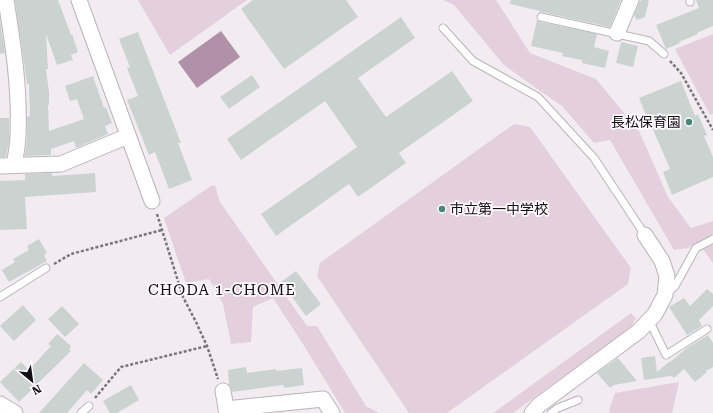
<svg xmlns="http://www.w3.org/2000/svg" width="713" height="413" font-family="'Roboto Serif','Noto Sans JP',serif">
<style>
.green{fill:#e4cfde}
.water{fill:#b091a8}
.building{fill:#cbd3d1}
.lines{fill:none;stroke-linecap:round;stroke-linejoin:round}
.service-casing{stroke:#bab4b8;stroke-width:9}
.minor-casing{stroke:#bab4b8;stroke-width:17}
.path{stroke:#797579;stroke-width:2.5;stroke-dasharray:3 2;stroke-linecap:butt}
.service{stroke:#fff;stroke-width:7}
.minor{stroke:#fff;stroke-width:15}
.poi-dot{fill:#45887b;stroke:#fffafd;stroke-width:1.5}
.labels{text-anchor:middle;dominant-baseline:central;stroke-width:3.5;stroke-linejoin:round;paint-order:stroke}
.poi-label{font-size:14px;fill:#121012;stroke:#fffafd;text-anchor:end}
.neighbourhood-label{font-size:15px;letter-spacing:1px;fill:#121012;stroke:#fffafd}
</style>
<rect width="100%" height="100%" fill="#f2ecf1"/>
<g class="green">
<path d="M 138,0 L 247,0 L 170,55 Z"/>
<path d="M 443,0 L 496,0 L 530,53 L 596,79 L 639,131 L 668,197 L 691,228 L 713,221 L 713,234 L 688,248 L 674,250 L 610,140 L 594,143 L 562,106 L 533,86 L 503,64 L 454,5 Z"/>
<path d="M 713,34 L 713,114 L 710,115 L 675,49 Z"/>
<path d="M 514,124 L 530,127 L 631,268 L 628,284 L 447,413 L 409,413 L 317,276 L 320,263 Z"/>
<path d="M 215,185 L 220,202 L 307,326 L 317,326 L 366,406 L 379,413 L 345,413 L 303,344 L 273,298 L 253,307 L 251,342 L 231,344 L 223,304 L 209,279 L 186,283 L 164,218 L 211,186 Z"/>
<path d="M 713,243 L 713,263 L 702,248 Z"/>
<path d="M 631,313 L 636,318 L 631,327 L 513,413 L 493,413 Z"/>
<path d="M 679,382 L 672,413 L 610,413 L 609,411 L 615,393 Z"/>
</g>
<path class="water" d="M 221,31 L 240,57 L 197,88 L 178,62 Z"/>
<g class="building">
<path d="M 15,0 L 58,0 L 71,35 L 72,34 L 78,52 L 71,55 L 73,60 L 57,65 L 46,34 L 48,69 L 46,69 L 49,92 L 49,105 L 48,105 L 49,131 L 84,119 L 77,99 L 70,101 L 65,86 L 93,76 L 104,108 L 106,107 L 112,123 L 105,126 L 108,134 L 76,148 L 74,141 L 51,149 L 51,155 L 25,156 L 27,138 L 27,117 L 30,116 L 29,84 L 27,84 Z"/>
<path d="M 253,0 L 346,0 L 358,17 L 284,69 L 241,9 Z"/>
<path d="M 511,0 L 621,0 L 610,27 L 542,12 L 539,12 L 540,11 L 510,4 Z"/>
<path d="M 642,0 L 649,0 L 645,17 L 637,20 L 634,15 L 640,1 Z"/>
<path d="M 696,0 L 713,0 L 713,26 L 697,33 L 698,34 L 679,42 L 680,43 L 666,49 L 656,25 L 699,8 Z"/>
<path d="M 401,17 L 415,38 L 358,78 L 386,117 L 452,71 L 473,101 L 399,153 L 406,163 L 358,197 L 349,184 L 276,236 L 261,214 L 357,147 L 325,101 L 241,160 L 227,139 Z"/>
<path d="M 0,20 L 5,53 L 0,54 Z"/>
<path d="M 537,20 L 540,22 L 597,34 L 594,47 L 609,51 L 605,68 L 582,63 L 582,60 L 562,56 L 563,53 L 531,46 Z"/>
<path d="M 138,32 L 181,143 L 178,143 L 192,180 L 169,189 L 155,152 L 149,155 L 127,100 L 138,96 L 127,68 L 130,67 L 119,39 Z"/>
<path d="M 621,42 L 638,46 L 633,67 L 616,63 Z"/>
<path d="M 252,75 L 260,87 L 229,109 L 220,97 Z"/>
<path d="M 681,81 L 695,116 L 698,114 L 707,135 L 704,136 L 713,157 L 713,177 L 672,195 L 663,172 L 670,169 L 649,120 L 648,120 L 639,98 Z"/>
<path d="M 0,118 L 9,118 L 9,141 L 6,157 L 0,157 Z"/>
<path d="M 52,173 L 52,176 L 95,173 L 96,192 L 25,197 L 27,229 L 0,230 L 0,181 L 25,180 L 25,174 Z"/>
<path d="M 39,239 L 47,253 L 44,255 L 47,261 L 9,282 L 2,270 L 15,262 L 13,259 L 29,250 L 27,246 Z"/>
<path d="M 296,271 L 321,304 L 306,316 L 281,282 Z"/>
<path d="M 707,289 L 713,294 L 713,306 L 699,320 L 702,326 L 687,335 L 669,307 L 684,298 L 690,306 Z"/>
<path d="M 23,305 L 36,320 L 14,341 L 0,326 Z"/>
<path d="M 62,306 L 79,324 L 65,337 L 48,319 Z"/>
<path d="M 57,334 L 71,346 L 69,349 L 71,351 L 19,402 L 0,382 L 21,362 L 29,370 L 51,346 L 48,344 Z"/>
<path d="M 708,335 L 713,343 L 713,367 L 706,371 L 707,372 L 695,382 L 684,369 L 674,378 L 671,376 L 644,380 L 641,358 L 655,356 L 657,372 L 669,362 L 670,362 L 687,348 Z"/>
<path d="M 618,358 L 637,381 L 614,385 L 610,388 L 597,373 Z"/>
<path d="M 84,363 L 103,380 L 91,394 L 87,390 L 67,413 L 39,413 Z"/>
<path d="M 246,367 L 247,373 L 276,369 L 276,371 L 302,368 L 304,385 L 284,388 L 283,385 L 232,392 L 229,385 L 228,370 Z"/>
<path d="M 131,385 L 139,400 L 117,413 L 110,413 L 103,401 Z"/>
</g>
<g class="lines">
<g class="service-casing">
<g id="service">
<path d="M 690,0 L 690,2"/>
<path d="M 541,17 L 649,41 L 664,54"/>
<path d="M 443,28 L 473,61 L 538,97 L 594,158 L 645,235"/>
<path d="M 667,293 L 675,286 L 696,248 L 713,239"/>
<path d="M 0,297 L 46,268"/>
<path d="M 649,320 L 666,355 L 707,329"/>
<path d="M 81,413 L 89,406"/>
<path d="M 551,413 L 558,408 L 578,400"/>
</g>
</g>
<g class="minor-casing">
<g id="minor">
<path d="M 6,0 C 13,44 20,89 18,134 C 18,144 16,155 14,165"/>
<path d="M 79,0 L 152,201"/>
<path d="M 617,33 L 631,0"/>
<path d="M 0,166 L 61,164 L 128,136"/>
<path d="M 223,391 L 227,413"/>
<path d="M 0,404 L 15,413"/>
<path d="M 226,409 L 323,399 L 332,413"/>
<path d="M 532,413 L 539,405 L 639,331 L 655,314 L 665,295 L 667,276 L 662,261 L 645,235"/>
</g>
</g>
<g class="path">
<path d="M 670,61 L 681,73 L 713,130"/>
<path d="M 157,214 L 183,297 L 196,322 L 207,346 L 218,379"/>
<path d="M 54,264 L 71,254 L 162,230"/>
<path d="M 95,398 L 121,367 L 207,346"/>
</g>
<use href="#service" class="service"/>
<use href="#minor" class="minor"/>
</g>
<g class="poi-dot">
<circle cx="689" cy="122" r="4"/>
<circle cx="442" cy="209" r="4"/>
</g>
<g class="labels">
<g class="poi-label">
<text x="681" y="122">長松保育園</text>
<text x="450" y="209" text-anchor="start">市立第一中学校</text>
</g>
<g class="neighbourhood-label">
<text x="222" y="290">CHODA 1-CHOME</text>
</g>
</g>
<g transform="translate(32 381) rotate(151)" stroke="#fffafd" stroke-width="3" paint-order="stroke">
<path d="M0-3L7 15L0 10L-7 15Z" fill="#121012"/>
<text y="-6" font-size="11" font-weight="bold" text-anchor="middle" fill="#121012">N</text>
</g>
</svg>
